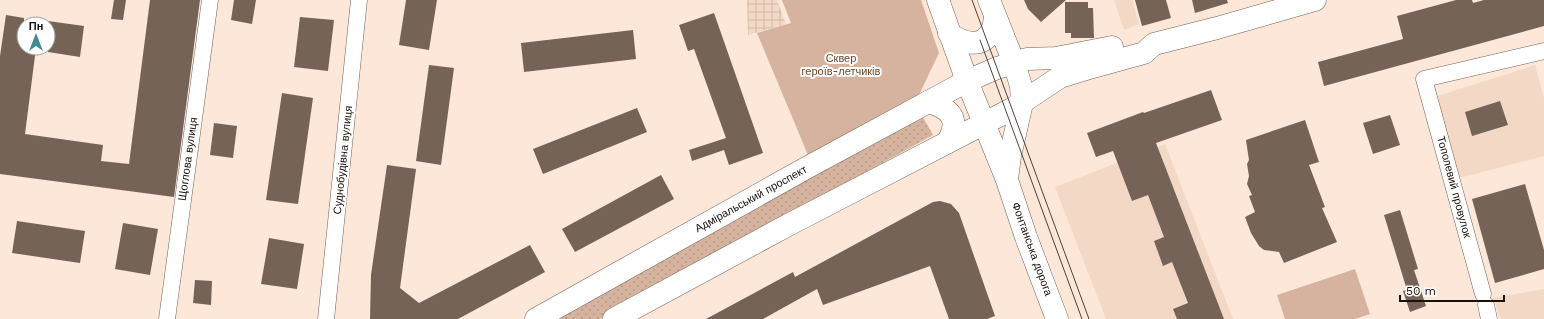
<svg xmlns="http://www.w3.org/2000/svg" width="1544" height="319" font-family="'Work Sans',sans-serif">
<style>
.built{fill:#f3d8c6}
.industrial{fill:url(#industrial-grid)}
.grass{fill:url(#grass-dots)}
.green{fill:#d5b39e}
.building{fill:#756357}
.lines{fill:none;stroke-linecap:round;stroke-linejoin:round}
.street-casing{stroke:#726055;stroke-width:17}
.secondary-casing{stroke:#726055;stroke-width:23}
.street{stroke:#fff;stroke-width:16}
.secondary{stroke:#fff;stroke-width:22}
.tram{stroke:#4d433c;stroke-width:1}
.labels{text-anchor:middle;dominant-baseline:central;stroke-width:4;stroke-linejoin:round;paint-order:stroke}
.park-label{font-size:11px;fill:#744423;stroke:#fff}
.street-label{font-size:11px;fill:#160f0a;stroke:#fff}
</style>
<defs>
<pattern id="industrial-grid" width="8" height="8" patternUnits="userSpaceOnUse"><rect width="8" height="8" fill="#f3d8c6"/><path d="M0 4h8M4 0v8" fill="none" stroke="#d0b8a9"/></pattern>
<pattern id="grass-dots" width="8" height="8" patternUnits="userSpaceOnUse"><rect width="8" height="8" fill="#d5b39e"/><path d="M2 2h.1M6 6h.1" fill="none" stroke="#b69987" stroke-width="1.8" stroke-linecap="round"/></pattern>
</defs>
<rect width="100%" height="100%" fill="#fce7d9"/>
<g class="built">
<path d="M 1114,0 L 1132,0 L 1139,24 L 1124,30 Z"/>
<path d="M 1535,65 L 1544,98 L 1544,156 L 1463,177 L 1457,177 L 1438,96 Z"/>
<path d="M 1165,144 L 1233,319 L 1106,319 L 1055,187 Z"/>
<path d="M 1544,289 L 1544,319 L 1501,319 L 1493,298 Z"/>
</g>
<path class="industrial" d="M 747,0 L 777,0 L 786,24 L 748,35 Z"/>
<path class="grass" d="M 920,112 L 933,135 L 600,319 L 546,319 Z"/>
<g class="green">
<path d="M 782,0 L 921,0 L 939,53 L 917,99 L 808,155 L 757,33 L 791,23 Z"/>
<path d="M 1355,269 L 1370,314 L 1355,319 L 1285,319 L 1277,295 Z"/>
</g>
<g class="building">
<path d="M 114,0 L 126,0 L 123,20 L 111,19 Z"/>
<path d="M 150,0 L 200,0 L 174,197 L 0,174 L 0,56 L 6,15 L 24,18 L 24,48 L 36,48 L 25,134 L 103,145 L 101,161 L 129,164 Z"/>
<path d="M 234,0 L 256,0 L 252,24 L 231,20 Z"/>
<path d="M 406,0 L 437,0 L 429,50 L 399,45 Z"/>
<path d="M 1024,0 L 1066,0 L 1041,22 L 1028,9 Z"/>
<path d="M 1135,0 L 1166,0 L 1171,18 L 1142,26 Z"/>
<path d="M 1192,0 L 1227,0 L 1228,3 L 1195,13 Z"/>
<path d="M 1456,0 L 1472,0 L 1473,3 L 1484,0 L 1544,0 L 1544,26 L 1324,86 L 1318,62 L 1403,39 L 1397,16 Z"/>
<path d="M 1065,2 L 1088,2 L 1088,8 L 1093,8 L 1094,38 L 1071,38 L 1071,33 L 1065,33 Z"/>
<path d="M 714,13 L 763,153 L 729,165 L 724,150 L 692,161 L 689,150 L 726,138 L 694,49 L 688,51 L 679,25 Z"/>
<path d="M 300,17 L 334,20 L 328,71 L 294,67 Z"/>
<path d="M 48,21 L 84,26 L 80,57 L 48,52 Z"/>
<path d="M 633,30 L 636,59 L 524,72 L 521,43 Z"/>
<path d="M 429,65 L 454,68 L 441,165 L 416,161 Z"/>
<path d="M 1211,90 L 1222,120 L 1156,143 L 1224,319 L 1177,319 L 1173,309 L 1188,303 L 1172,262 L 1163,266 L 1154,241 L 1164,237 L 1148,195 L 1132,201 L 1113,151 L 1096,157 L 1087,133 L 1143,112 L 1144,113 Z"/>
<path d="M 282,93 L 313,98 L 298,204 L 266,200 Z"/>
<path d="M 1500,101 L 1508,125 L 1472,136 L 1465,112 Z"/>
<path d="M 637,108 L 647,132 L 543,174 L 533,149 Z"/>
<path d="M 1390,115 L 1400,145 L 1373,154 L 1363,123 Z"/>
<path d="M 1305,120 L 1319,162 L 1309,165 L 1325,207 L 1322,208 L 1337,242 L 1284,263 L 1279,252 L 1264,250 L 1259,246 L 1251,233 L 1245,217 L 1255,212 L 1249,196 L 1252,195 L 1247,184 L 1249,176 L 1247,164 L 1249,160 L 1246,140 Z"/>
<path d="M 214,123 L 237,126 L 233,158 L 210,155 Z"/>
<path d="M 387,165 L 416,169 L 400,288 L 419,303 L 530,245 L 545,272 L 458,319 L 370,319 L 371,275 Z"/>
<path d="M 661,175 L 674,199 L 575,252 L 562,229 Z"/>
<path d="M 1525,184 L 1544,250 L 1544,269 L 1495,283 L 1472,199 Z"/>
<path d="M 940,201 L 951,204 L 959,213 L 995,316 L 987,319 L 949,319 L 930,266 L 823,305 L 817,289 L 763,319 L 706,319 L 793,272 L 795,277 L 933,202 Z"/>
<path d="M 1400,210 L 1418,269 L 1414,270 L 1426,306 L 1410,312 L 1403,291 L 1407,290 L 1384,215 Z"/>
<path d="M 17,221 L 85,231 L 80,263 L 12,253 Z"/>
<path d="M 123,223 L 158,229 L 150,275 L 115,269 Z"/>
<path d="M 269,238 L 304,244 L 297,289 L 261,284 Z"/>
<path d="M 195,280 L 212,281 L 211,305 L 193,303 Z"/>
</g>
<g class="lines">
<g class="street-casing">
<g id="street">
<path d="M 1483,294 L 1424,79 L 1544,51"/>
<path d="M 1486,305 L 1489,319"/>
<path d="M 167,319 L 210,0"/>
<path d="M 326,319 L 359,0"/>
</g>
</g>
<g class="secondary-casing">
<g id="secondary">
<path d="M 938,0 L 967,81 L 1007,180 L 1026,237 L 1057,319"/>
<path d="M 989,0 L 1014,63 L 1021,86 L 1022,103 L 1010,156 L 1007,179"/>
<path d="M 949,33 C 962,43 983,50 992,30 C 994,27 994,22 995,18"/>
<path d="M 928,102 C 952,109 960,119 948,142"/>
<path d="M 536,319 L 808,167 L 967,81 L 997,68 L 1027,59 L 1056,58 L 1112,47"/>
<path d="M 614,319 L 790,224 L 1012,109 L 1060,77 L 1086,69 L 1144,53 L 1154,44 L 1217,28 L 1315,0"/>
</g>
</g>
<use href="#street" class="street"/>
<use href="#secondary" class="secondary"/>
<g class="tram">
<path d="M 972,0 L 1089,319"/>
<path d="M 980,40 L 1082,319"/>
</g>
</g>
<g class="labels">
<g class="park-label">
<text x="841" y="58">Сквер<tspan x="841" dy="13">героїв-летчиків</tspan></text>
</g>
<g class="street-label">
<text transform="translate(188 159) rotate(-82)">Щоглова вулиця</text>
<text transform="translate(343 160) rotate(-84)">Суднобудівна вулиця</text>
<text transform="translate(1454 187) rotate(75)">Тополевий провулок</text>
<text transform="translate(751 199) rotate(-29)">Адміральський проспект</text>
<text transform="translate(1032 249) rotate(70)">Фонтанська дорога</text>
</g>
</g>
<g transform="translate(36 36)"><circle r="19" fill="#ffffff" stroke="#a29f9d"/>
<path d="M0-3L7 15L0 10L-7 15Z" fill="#428a90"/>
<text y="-6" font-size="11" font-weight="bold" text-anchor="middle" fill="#160f0a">Пн</text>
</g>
<path d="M1400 295v6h104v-6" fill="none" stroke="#160f0a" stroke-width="2"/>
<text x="1406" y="295" font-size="12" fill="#160f0a" stroke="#ffffff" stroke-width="3" paint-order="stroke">50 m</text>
</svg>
